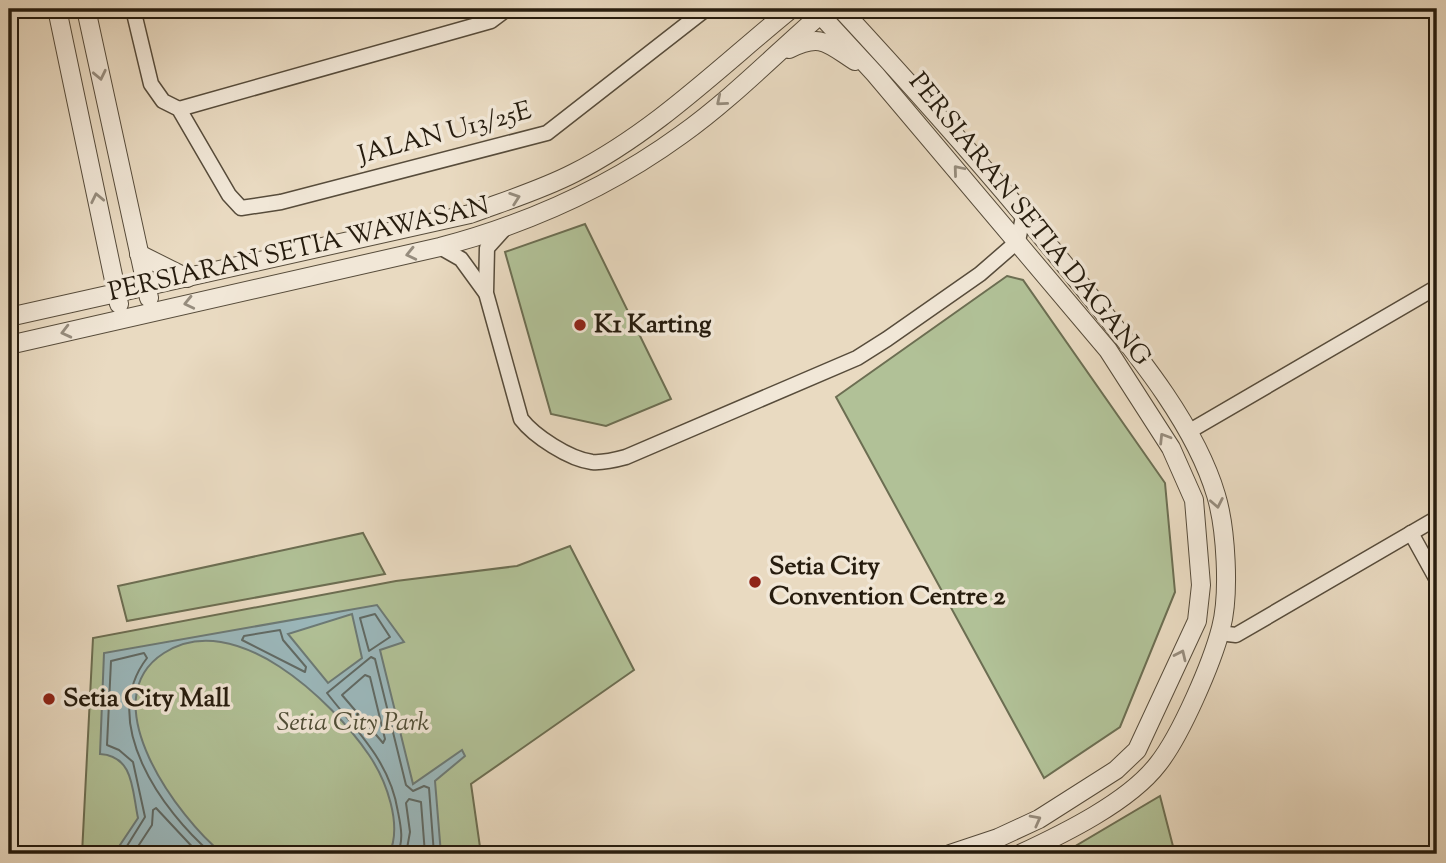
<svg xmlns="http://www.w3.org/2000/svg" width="1446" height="863" font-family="'Sorts Mill Goudy',serif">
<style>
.green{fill:#b1c197;stroke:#6c6e52;stroke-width:2}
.water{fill:#9bb8bc;stroke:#6c7a76;stroke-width:2;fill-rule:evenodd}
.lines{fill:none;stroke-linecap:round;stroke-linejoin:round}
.shore{stroke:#606a65;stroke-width:2}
.minor-casing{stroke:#574c3b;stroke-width:17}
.tertiary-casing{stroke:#574c3b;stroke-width:20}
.minor{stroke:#f1e7d7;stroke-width:14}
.tertiary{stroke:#f1e7d7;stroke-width:18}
.oneway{stroke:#968c7d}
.poi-dot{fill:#8f2418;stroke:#f1e7d7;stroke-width:2.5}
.labels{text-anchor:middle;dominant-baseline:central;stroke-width:7;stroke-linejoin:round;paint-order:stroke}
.street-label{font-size:26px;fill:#261c0e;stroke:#f1e7d7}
.poi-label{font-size:26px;font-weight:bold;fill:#261c0e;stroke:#f1e7d7;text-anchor:start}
.park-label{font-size:26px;font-style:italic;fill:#504e37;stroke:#f1e7d7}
</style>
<rect width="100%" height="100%" fill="#e9dac1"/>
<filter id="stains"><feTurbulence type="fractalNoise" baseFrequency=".00286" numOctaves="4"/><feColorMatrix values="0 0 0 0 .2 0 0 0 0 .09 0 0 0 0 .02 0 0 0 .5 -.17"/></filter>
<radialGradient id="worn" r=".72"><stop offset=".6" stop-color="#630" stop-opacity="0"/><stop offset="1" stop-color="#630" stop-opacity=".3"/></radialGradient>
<g class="green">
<path d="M 585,224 L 671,399 L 606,426 L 551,414 L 505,252 Z"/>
<path d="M 1007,276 L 1023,280 L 1165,483 L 1175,592 L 1120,727 L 1044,778 L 836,397 Z"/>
<path d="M 363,533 L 385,574 L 127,621 L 118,586 Z"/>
<path d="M 570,546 L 634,670 L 471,784 L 481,854 L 82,854 L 93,638 L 396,581 L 517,566 Z"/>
<path d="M 1160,796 L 1175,854 L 1062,854 Z"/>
</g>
<path class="water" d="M 377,605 L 404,642 L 380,650 L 413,784 L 462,750 L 465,756 L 435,781 L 441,854 L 389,854 C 403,825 386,780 369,755 C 332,701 235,607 164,653 C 90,700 179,819 223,854 L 114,854 L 138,818 C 132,790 134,756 100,754 L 104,653 ZM 352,614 L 362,658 L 328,683 L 288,634 Z"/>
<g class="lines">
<g class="shore">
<path d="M 375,614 L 390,637 L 369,651 L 360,618 Z"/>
<path d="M 280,630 L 283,640 L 306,667 L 305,672 L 242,640 L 244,636 Z"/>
<path d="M 365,675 L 370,677 L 385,739 L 383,743 L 342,695 Z"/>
<path d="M 122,854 L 145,817 L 133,762 L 119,750 L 107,745 L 111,661 L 144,653 L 147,658 C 98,722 162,811 212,854"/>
<path d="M 133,854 L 152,825 L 153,810 L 156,808 L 199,854"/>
<path d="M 397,854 C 404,841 401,827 398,812 C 390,761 357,732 327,693 L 371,657 L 375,659 L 406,785 L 413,791 L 424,786 L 429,788 L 434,854"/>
<path d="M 406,854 L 410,832 L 406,803 L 409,799 L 421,802 L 425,854"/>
</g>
<g class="minor-casing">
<g id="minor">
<path d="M 133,9 L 151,84 L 163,101 L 179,109 L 229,195 L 241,208 L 281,202 L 547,133 L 706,9"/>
<path d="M 179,109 L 491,21 L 507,9"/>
<path d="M 505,228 L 487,248 L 486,293 L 521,419 C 534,436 569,459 592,462 C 603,463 615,460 626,457 L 857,358 L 887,339 L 980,274 L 1018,241 L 1024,212"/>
<path d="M 440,247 L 461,259 L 485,292"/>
<path d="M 1188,432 L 1437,287"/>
<path d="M 1411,533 L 1437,580"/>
<path d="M 1219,633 L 1236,635 L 1437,518"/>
</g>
</g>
<g class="tertiary-casing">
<g id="tertiary">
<path d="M 57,9 L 119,304"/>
<path d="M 86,9 L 149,298"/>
<path d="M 815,9 L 875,74 L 1108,350 L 1171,448 L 1194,500 L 1201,585 L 1197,621 L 1137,750 L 1116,770 L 1039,819 L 998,838 L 950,854"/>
<path d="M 841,9 C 927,102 1011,197 1090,296 C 1136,353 1195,424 1216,495 C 1226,528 1230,594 1221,628 C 1212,663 1181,735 1158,764 C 1129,802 1063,834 1020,854"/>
<path d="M 789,49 C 821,33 827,43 855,61"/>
<path d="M 139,254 L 187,278"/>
<path d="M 9,317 L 470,214 C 505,201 541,190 574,173 C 655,132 722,65 791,9"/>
<path d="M 9,345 L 440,247 C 527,224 608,188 681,135 C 733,98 779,50 827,9"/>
</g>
</g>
<use href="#minor" class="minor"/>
<use href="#tertiary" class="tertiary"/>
</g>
<defs><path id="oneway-chevron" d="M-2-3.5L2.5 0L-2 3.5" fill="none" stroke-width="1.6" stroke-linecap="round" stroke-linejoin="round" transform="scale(1.75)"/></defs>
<g class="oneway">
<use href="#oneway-chevron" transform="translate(100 75) rotate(78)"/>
<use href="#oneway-chevron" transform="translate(721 101) rotate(140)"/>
<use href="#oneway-chevron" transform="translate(958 170) rotate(-130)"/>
<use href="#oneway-chevron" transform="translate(97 198) rotate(-102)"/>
<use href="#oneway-chevron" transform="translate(515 198) rotate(-19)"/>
<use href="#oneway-chevron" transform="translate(411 254) rotate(167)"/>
<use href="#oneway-chevron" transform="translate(189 303) rotate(167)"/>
<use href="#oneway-chevron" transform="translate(66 332) rotate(166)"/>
<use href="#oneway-chevron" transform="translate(1164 438) rotate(-122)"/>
<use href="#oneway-chevron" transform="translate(1217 503) rotate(79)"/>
<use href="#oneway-chevron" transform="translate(1181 655) rotate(-65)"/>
<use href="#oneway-chevron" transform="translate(1036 820) rotate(-28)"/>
</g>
<g class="poi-dot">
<circle cx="580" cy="325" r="7"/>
<circle cx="755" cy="582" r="7"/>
<circle cx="49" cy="699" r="7"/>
</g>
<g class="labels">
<g class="street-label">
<text transform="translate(445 134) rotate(-15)">JALAN U13/25E</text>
<text transform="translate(1029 220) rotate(51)">PERSIARAN SETIA DAGANG</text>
<text transform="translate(299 250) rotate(-13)">PERSIARAN SETIA WAWASAN</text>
</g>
<g class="poi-label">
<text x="594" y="325">K1 Karting</text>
<text x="769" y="567">Setia City<tspan x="769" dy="30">Convention Centre 2</tspan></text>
<text x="63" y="699">Setia City Mall</text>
</g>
<g class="park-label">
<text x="353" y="723">Setia City Park</text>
</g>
</g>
<rect width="1446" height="863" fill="none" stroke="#e9dac1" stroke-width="35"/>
<rect x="10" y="10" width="1425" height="842" fill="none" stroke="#261c0e" stroke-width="3.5"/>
<rect x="18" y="18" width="1411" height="828" fill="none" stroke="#261c0e" stroke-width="2"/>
<rect width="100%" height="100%" filter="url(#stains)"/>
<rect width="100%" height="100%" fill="url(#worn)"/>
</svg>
